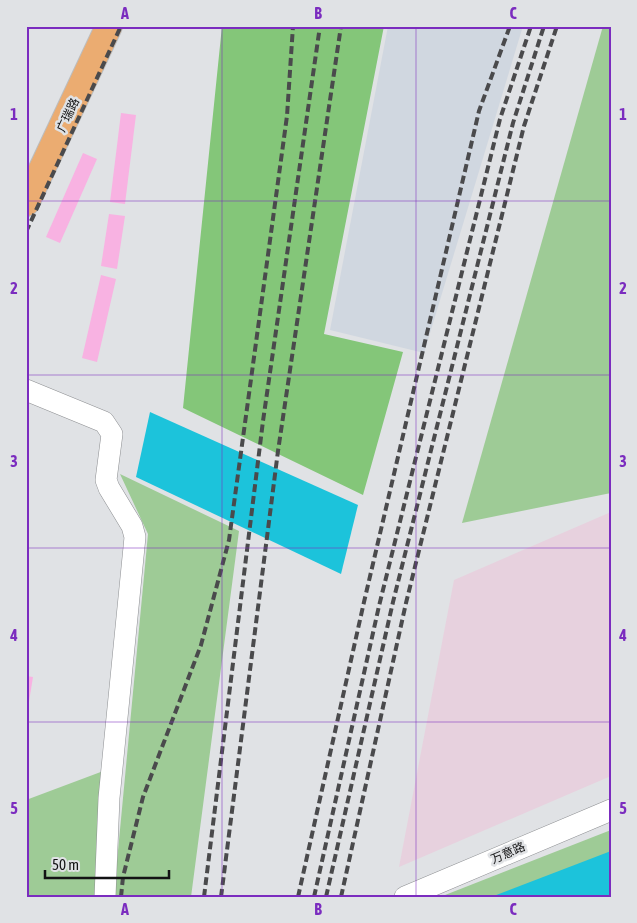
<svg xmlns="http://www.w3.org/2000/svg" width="637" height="923" font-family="'Asap Condensed','Noto Sans SC',sans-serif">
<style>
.built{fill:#d0d7e0}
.industrial{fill:#e7d1de}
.green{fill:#9ecb96}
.forest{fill:#84c679}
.water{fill:#1cc3db}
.building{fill:#f8b2e2}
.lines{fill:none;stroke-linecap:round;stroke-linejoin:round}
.minor-casing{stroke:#8d8f92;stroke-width:22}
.major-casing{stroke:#bdbdbd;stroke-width:28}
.minor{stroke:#fff;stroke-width:21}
.major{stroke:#ebac71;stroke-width:26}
.rail{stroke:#4a4a4c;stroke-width:4;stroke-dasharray:8 4;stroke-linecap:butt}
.grid{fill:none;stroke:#7b2cbf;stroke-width:1;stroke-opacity:0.55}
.labels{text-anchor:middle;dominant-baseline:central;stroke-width:5;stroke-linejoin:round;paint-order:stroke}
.street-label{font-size:12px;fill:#131314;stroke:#e0e2e5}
.neatline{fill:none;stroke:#7b2cbf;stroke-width:2}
.grid-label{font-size:16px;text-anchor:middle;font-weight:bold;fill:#7b2cbf}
</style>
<rect width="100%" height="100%" fill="#e0e2e5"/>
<path class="built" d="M 388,26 L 523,26 L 424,353 L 330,330 Z"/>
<path class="industrial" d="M 611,512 L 611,776 L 399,867 L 454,580 Z"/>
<g class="green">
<path d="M 603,26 L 610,26 L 611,28 L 611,493 L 462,523 Z"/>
<path d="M 120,474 L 239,531 L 191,897 L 115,897 L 114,893 L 148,534 Z"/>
<path d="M 106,770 L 102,897 L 26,897 L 26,800 Z"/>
<path d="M 611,830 L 611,897 L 440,897 Z"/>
</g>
<path class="forest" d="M 222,26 L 384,26 L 324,334 L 403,352 L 363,495 L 183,408 Z"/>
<g class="water">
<path d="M 150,412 L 358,505 L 341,574 L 136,477 Z"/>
<path d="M 611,851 L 611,897 L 491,897 Z"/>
</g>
<g class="building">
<path d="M 121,113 L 136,115 L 125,204 L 110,202 Z"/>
<path d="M 83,153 L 97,159 L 60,243 L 46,237 Z"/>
<path d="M 109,214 L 125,216 L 117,269 L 101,266 Z"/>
<path d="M 101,275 L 116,279 L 97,362 L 82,358 Z"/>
<path d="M 26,676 L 33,677 L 27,714 L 26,714 Z"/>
</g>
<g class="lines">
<g class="minor-casing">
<g id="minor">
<path d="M 26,390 L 104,422 L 112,434 L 106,480 L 109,488 L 132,526 L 135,537 L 109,798 L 105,897"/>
<path d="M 405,897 L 611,810"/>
</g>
</g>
<g class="major-casing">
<path id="major" d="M 26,203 L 109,26"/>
</g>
<use href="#minor" class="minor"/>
<use href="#major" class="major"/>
<g class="rail">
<path d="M 26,232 L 121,26"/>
<path d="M 121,897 L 123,877 L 143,797 L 201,645 L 229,540 L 287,116 L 293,26"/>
<path d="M 204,897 L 263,421 L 320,26"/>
<path d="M 221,897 L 278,451 L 341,26"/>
<path d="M 298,897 L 364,602 L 479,111 L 510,26"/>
<path d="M 314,897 L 379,606 L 500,119 L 531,26"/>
<path d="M 326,897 L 393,602 L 513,123 L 544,26"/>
<path d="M 341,897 L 406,603 L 524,126 L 557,26"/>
</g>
</g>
<path class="grid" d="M 222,26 L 222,897M 416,26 L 416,897M 26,201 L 611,201M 26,375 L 611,375M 26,548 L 611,548M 26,722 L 611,722"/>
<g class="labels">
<g class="street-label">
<text transform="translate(68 115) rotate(-65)">广瑞路</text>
<text transform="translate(508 853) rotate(-23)">万意路</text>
</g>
</g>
<rect width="637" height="923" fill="none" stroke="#e0e2e5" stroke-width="55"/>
<path d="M45 870v8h124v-8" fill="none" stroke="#131314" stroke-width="2.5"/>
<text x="52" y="870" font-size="15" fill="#131314" stroke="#e0e2e5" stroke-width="4" paint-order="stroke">50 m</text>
<rect x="28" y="28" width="582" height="868" class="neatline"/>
<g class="grid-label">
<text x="125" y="19">A</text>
<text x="318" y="19">B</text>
<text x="513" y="19">C</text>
<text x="14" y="120">1</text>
<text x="623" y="120">1</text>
<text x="14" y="294">2</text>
<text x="623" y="294">2</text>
<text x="14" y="467">3</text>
<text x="623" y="467">3</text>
<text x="14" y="641">4</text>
<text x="623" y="641">4</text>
<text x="14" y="814">5</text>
<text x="623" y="814">5</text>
<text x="125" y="915">A</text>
<text x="318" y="915">B</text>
<text x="513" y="915">C</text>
</g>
</svg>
